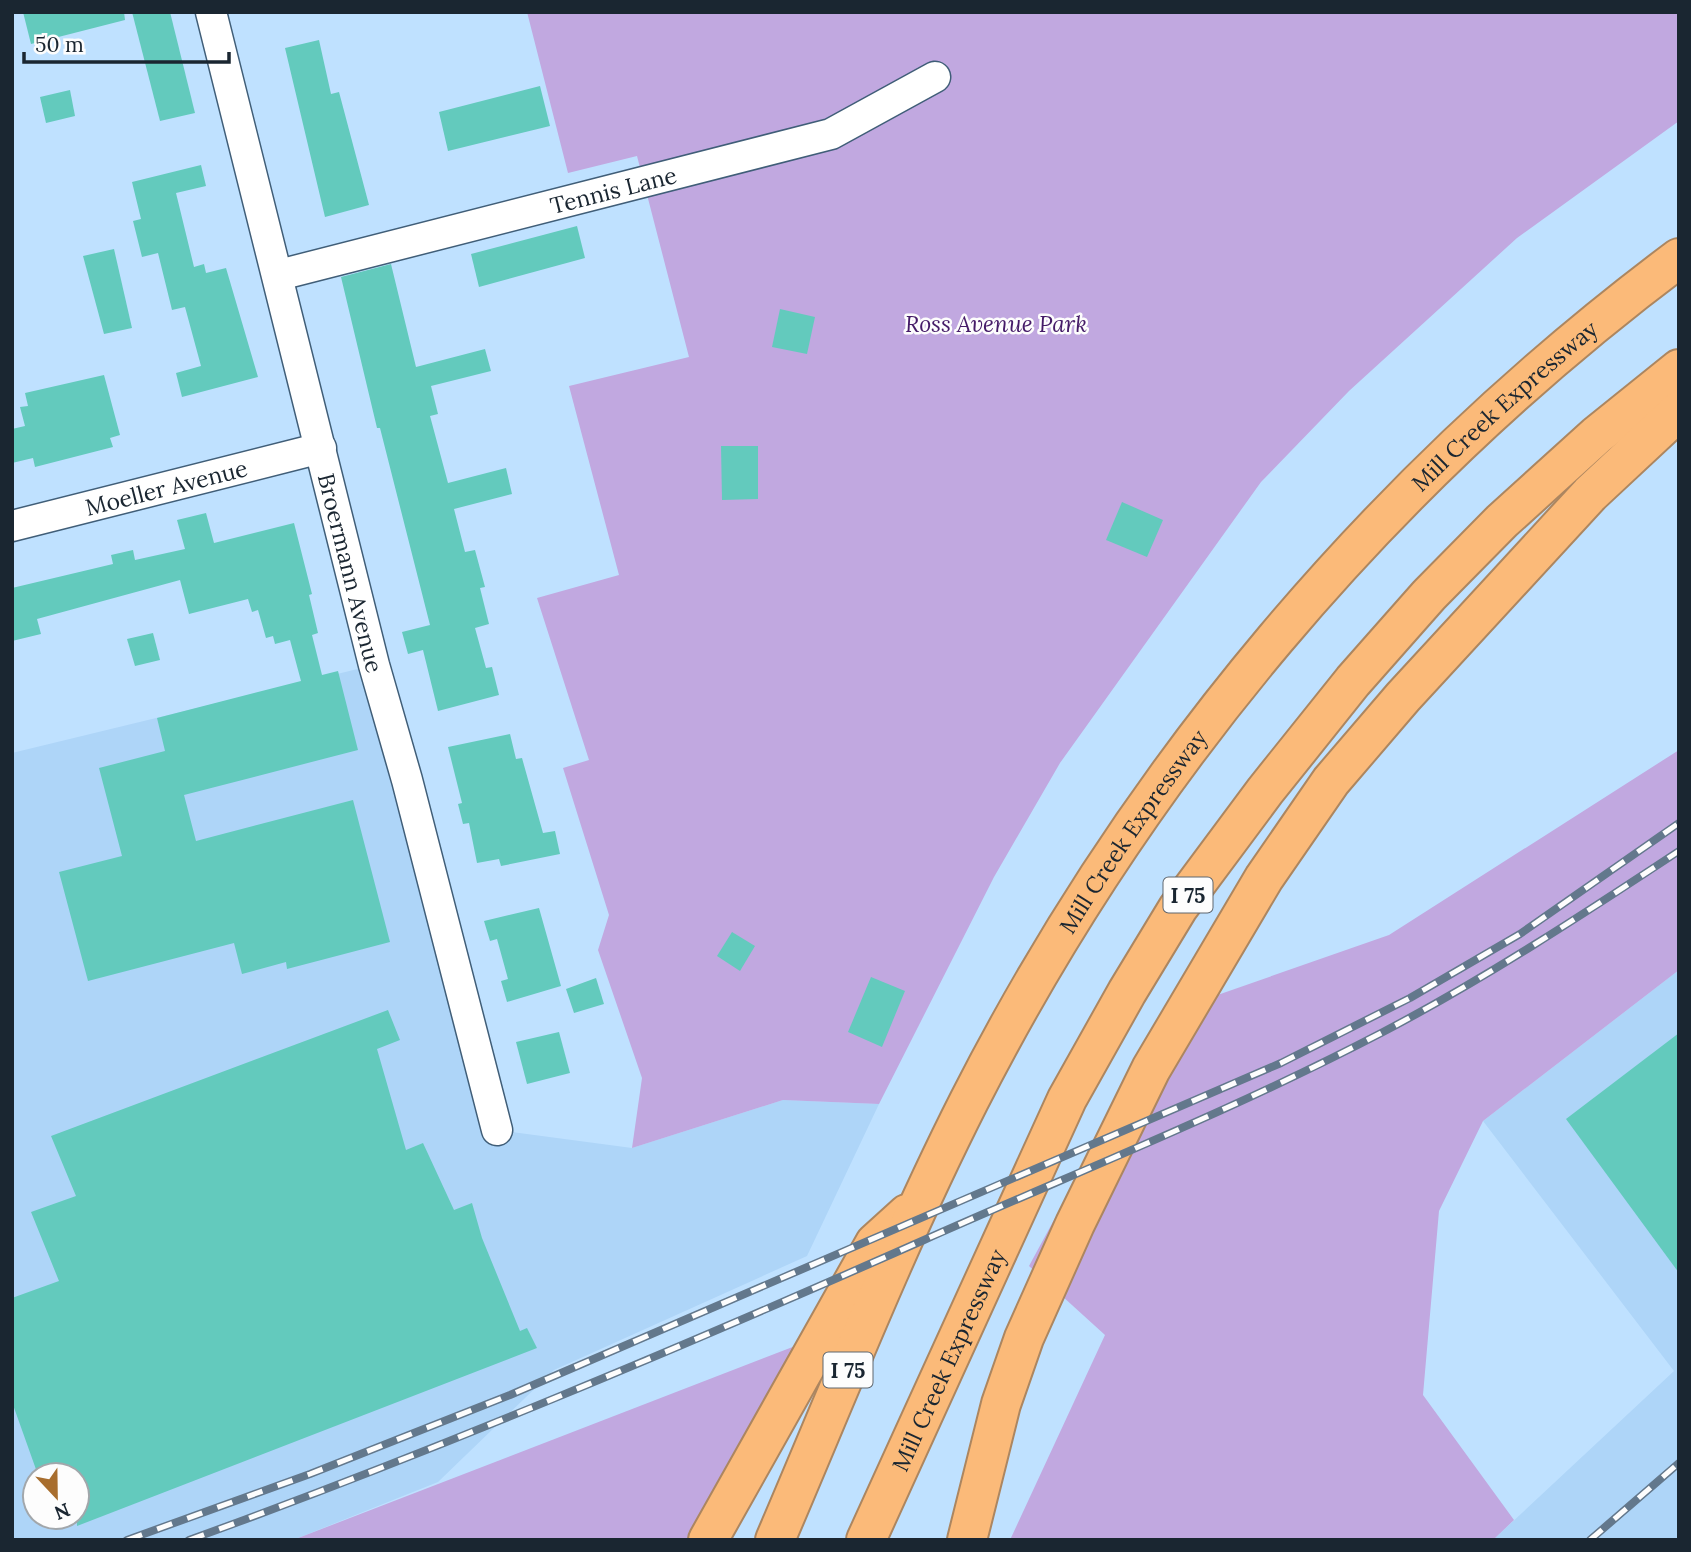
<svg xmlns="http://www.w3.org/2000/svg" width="1691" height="1552" font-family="Lora,serif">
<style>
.built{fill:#aed5f8;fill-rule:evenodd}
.green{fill:#c1a8e0}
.building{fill:#63cabd}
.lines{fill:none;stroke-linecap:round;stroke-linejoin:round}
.minor-casing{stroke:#405e78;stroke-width:33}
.highway-casing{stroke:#ac8660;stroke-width:42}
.minor{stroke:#fff;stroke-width:30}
.highway{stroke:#fbba79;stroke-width:38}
.rail-casing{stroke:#63788c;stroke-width:8}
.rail{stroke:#fdfdfd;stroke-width:5;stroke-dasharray:16;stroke-linecap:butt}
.labels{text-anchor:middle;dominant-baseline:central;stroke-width:5;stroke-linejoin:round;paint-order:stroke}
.shield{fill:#fdfdfd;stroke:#5e666e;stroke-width:2}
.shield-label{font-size:21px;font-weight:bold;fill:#1a2631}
.street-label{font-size:23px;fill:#1a2631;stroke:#fdfdfd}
.park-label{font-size:23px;font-style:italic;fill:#451b68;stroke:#fdfdfd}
</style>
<rect width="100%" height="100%" fill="#bfe1ff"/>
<g class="built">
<path d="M 374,665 L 497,1130 L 632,1148 L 783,1100 L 879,1104 L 807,1256 L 554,1370 L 438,1482 L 293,1540 L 12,1540 L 12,753 ZM 35,1475 L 77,1475 L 77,1517 L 35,1517 Z"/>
<path d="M 1679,970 L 1679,1540 L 1493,1540 L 1674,1371 L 1483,1121 Z"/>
</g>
<g class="green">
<path d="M 527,12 L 1679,12 L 1679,121 L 1517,238 L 1349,391 L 1261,482 L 1060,763 L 994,877 L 879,1104 L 783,1100 L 632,1148 L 642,1078 L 598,950 L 609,915 L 563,768 L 589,760 L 537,598 L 619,575 L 569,386 L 689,357 L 637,156 L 568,173 Z"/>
<path d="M 1679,750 L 1679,970 L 1483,1121 L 1439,1211 L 1423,1395 L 1514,1520 L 1493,1540 L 1010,1540 L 1105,1335 L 1029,1266 L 1166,1013 L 1389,935 Z"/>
<path d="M 803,1343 L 701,1540 L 293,1540 Z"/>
</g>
<g class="building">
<path d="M 23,12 L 124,12 L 125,20 L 31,44 Z"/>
<path d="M 132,12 L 170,12 L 195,113 L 160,121 Z"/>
<path d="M 319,40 L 331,94 L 339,92 L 369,205 L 325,217 L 285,48 Z"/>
<path d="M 540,86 L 550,126 L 448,151 L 439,112 Z"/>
<path d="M 70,90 L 75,116 L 46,123 L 40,97 Z"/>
<path d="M 201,165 L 206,186 L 176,193 L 194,267 L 204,264 L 206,273 L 226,268 L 258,377 L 182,397 L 176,373 L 201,366 L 185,307 L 172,310 L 158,253 L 142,257 L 133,221 L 141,219 L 132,182 Z"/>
<path d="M 577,226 L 585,258 L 479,287 L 471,254 Z"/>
<path d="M 114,249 L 132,328 L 104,334 L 83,256 Z"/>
<path d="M 391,264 L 416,367 L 485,349 L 491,371 L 431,386 L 438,414 L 430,416 L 448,483 L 506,468 L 512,494 L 454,509 L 465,552 L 475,550 L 485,587 L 480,588 L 489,624 L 475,628 L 486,668 L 492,667 L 499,695 L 438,711 L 423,650 L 408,654 L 402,632 L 430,625 L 380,428 L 377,428 L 341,277 Z"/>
<path d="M 780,309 L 815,317 L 807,354 L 772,347 Z"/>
<path d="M 104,375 L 120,435 L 110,438 L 113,447 L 35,467 L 33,458 L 12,463 L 12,429 L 25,426 L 20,407 L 28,406 L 25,393 Z"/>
<path d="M 721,446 L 758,446 L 758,499 L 722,500 Z"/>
<path d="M 1122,502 L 1163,520 L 1147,557 L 1106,540 Z"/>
<path d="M 206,513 L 214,543 L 294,523 L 312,594 L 309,595 L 318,633 L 312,635 L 322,675 L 338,671 L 358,750 L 184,795 L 196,841 L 353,800 L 390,942 L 287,969 L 286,962 L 242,974 L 234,943 L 88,981 L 59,872 L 122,856 L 99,768 L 165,751 L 157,718 L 301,681 L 290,640 L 275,644 L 273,636 L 266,638 L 258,610 L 252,612 L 248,599 L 189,614 L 180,580 L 37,619 L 41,634 L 12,641 L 12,588 L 113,564 L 111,555 L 133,550 L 135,560 L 185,549 L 177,520 Z"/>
<path d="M 153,633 L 160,660 L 135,666 L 127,639 Z"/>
<path d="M 510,734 L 516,759 L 522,758 L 543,833 L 555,831 L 560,854 L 501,866 L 499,859 L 477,863 L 469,823 L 463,824 L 458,804 L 462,803 L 448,747 Z"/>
<path d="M 539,908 L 561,986 L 507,1002 L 501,981 L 508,979 L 497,939 L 490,941 L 484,921 Z"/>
<path d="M 732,932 L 755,946 L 740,971 L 717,956 Z"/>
<path d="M 871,977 L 905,991 L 882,1047 L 848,1032 Z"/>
<path d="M 596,978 L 604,1004 L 574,1013 L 566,989 Z"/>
<path d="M 388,1010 L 400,1040 L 377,1049 L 406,1150 L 423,1143 L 454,1210 L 472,1203 L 482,1238 L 520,1331 L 527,1328 L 537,1348 L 77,1526 L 77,1475 L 38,1475 L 12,1402 L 12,1298 L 59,1281 L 31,1212 L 76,1196 L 51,1136 Z"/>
<path d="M 559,1032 L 570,1073 L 527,1084 L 516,1042 Z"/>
<path d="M 1679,1033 L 1679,1273 L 1566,1119 Z"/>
</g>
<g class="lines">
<g class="minor-casing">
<g id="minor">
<path id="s1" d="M 211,12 L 374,665 L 407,780 L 497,1130"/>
<path id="s2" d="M 279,275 L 831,134 L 935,77"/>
<path id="s3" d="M 12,526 L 321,448"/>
</g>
</g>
<g class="highway-casing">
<g id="highway">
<path d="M 708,1540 L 875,1243 L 907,1214"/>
<path id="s4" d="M 775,1540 C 838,1393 897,1243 969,1101 C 1138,769 1381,481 1679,258"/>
<path id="s5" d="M 866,1540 L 1067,1099 L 1127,992 L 1178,908 L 1265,791 L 1353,681 L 1429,595 L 1502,521 L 1597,435 L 1679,369"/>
<path d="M 967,1540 L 1001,1404 L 1024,1338 L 1075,1224 L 1151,1069 L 1264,878 L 1331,781 L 1403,697 L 1590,494 L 1679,411"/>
</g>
</g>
<use href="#minor" class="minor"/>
<use href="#highway" class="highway"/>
<g class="rail-casing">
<g id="rail">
<path d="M 127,1540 L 310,1474 L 510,1395 L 1281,1063 L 1410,998 L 1520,934 L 1679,823"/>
<path d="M 189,1540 C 438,1450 682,1347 924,1240 C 1077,1172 1234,1110 1383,1032 C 1486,978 1582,915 1679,851"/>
<path d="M 1590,1540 L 1679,1463"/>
</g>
</g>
<use href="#rail" class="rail"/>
</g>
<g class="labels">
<g class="shield">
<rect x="1163.5" y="877.5" width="49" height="35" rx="5"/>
<rect x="823.5" y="1352.5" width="49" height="35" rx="5"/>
</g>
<g class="shield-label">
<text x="1188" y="895">I 75</text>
<text x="848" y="1370">I 75</text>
</g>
<g class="street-label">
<text stroke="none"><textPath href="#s2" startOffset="345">Tennis Lane</textPath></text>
<text stroke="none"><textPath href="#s4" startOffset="1363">Mill Creek Expressway</textPath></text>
<text stroke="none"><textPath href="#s3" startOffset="159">Moeller Avenue</textPath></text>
<text stroke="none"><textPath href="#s1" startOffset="578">Broermann Avenue</textPath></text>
<text stroke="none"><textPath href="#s4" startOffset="796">Mill Creek Expressway</textPath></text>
<text stroke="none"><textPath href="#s5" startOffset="198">Mill Creek Expressway</textPath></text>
</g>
<g class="park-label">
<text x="996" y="323">Ross Avenue Park</text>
</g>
</g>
<rect width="1691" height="1552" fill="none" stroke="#1a2631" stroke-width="28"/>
<g transform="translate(56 1496) rotate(158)"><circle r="33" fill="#fdfdfd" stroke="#a2a7ab" stroke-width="2"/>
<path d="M0-5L12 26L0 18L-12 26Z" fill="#a86e2e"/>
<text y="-10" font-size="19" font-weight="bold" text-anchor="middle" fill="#1a2631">N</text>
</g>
<path d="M24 52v10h205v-10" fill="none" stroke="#1a2631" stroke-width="3.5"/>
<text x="35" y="52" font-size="21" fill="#1a2631" stroke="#fdfdfd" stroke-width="5" paint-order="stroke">50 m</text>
</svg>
